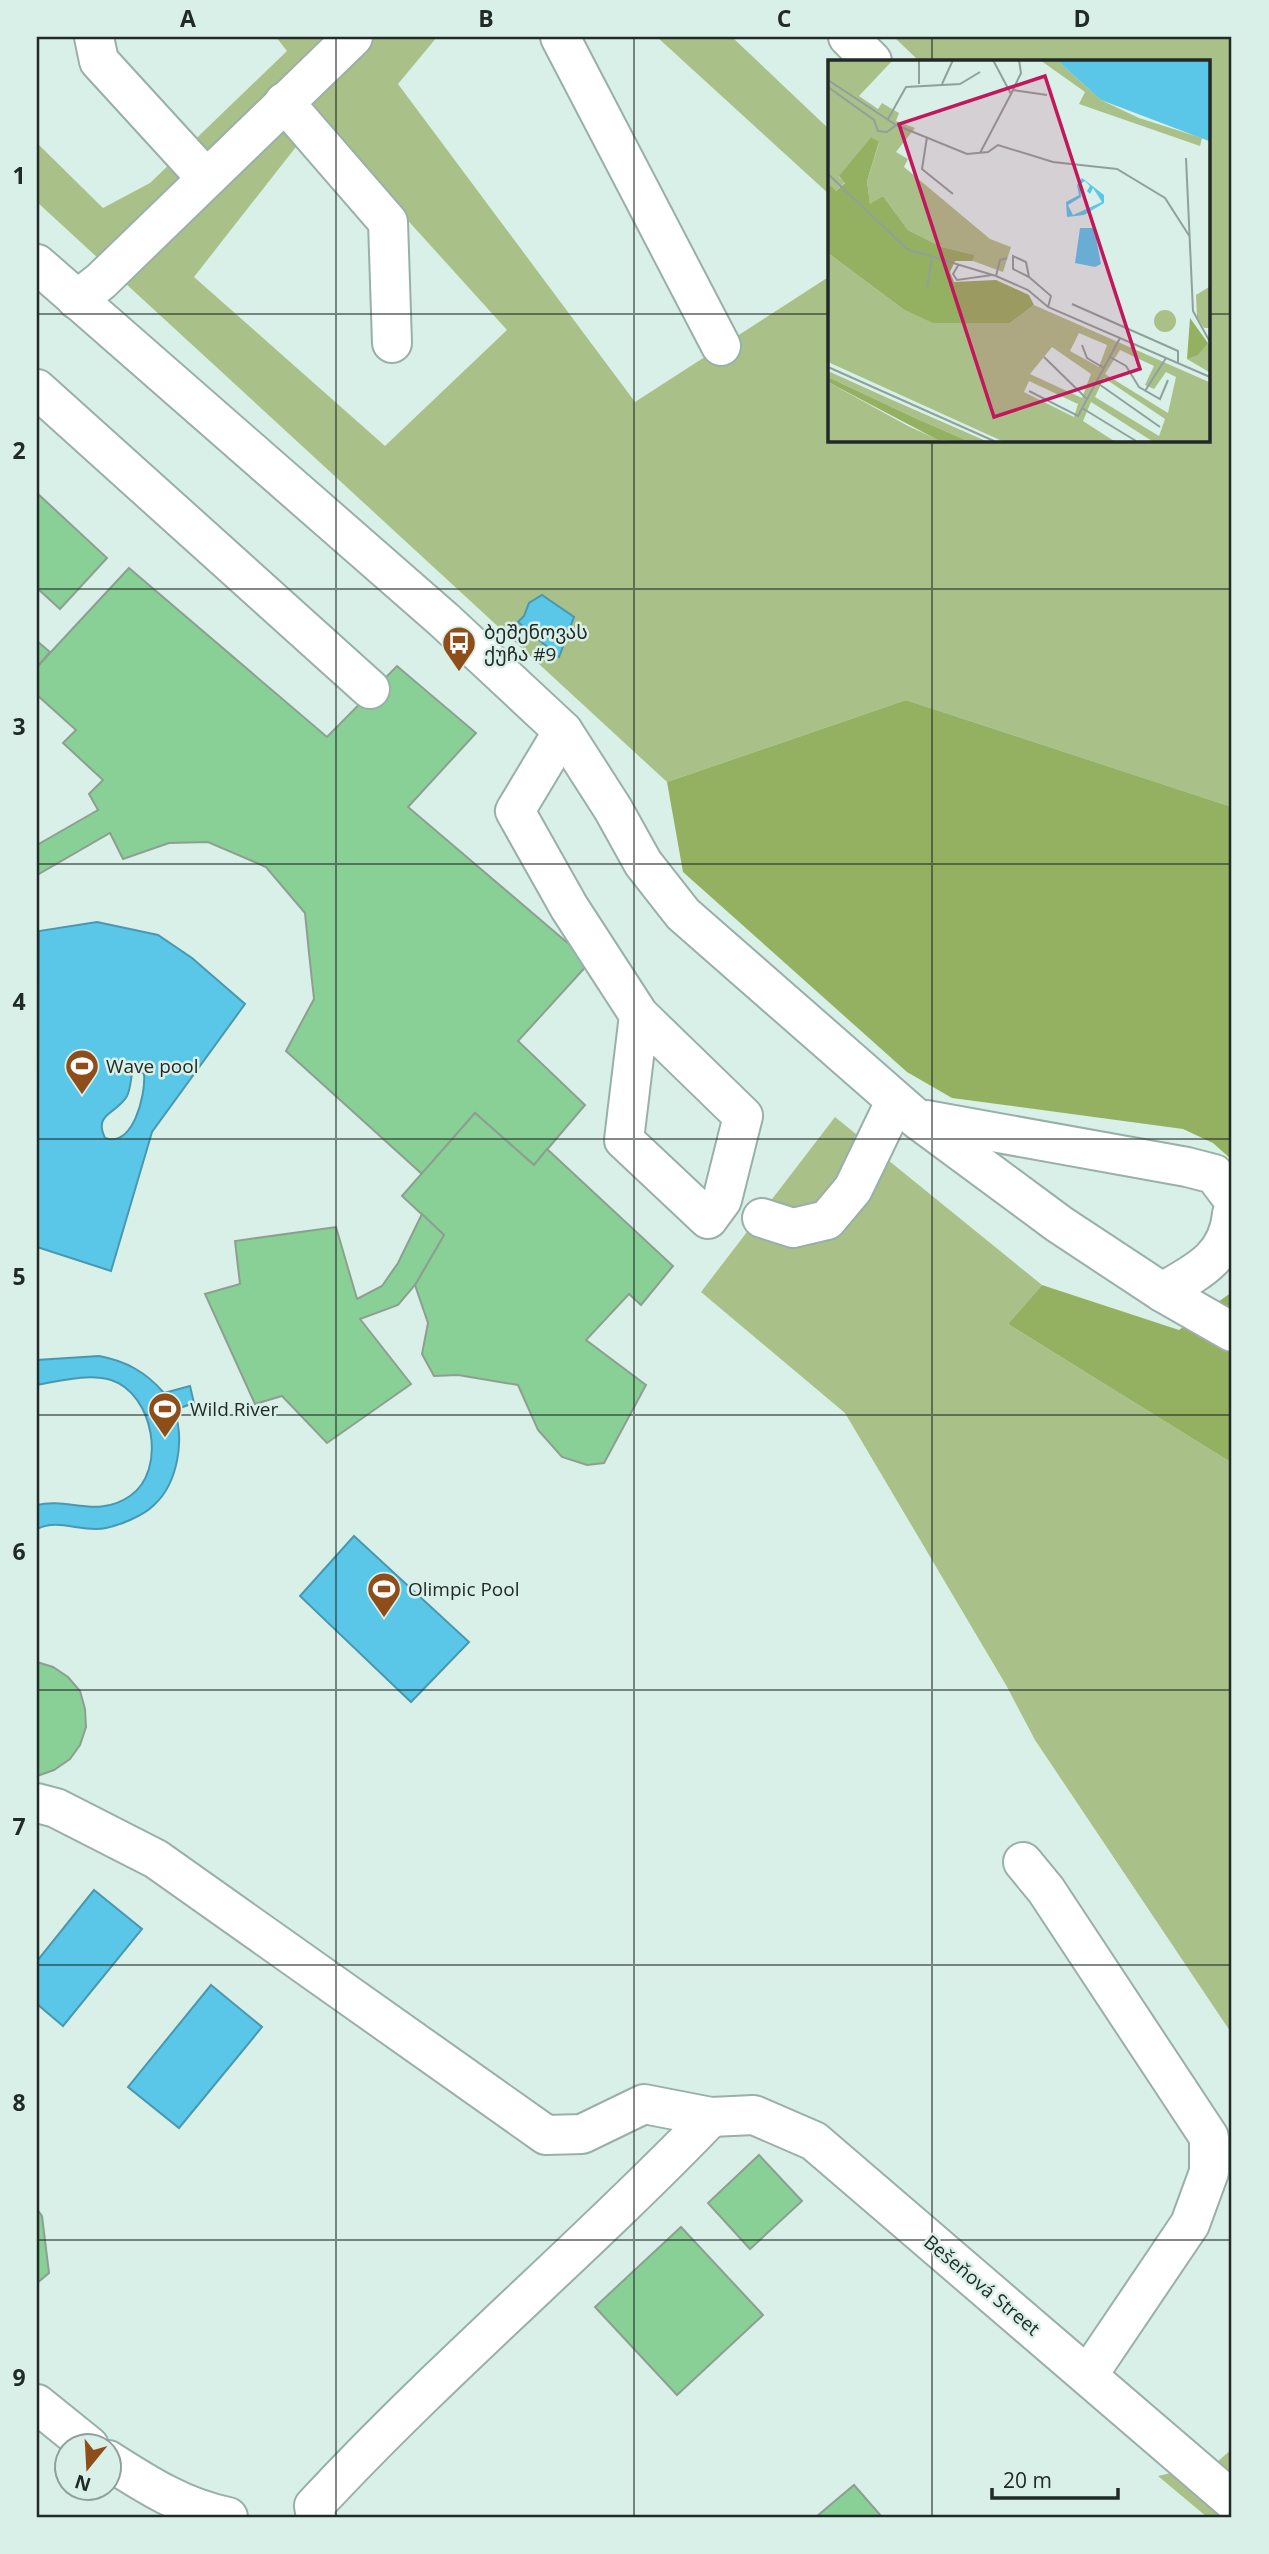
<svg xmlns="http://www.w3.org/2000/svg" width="1269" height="2554" font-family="'Open Sans','Noto Sans Georgian',sans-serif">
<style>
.green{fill:#aac089;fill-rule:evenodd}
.forest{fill:#94b162}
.water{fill:#5ac7e9;stroke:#4998af;stroke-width:2;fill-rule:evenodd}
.building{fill:#88d096;stroke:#8e9f91;stroke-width:2}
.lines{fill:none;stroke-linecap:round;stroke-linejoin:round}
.minor-casing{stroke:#99b0a9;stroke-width:42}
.minor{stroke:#fff;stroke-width:38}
.grid{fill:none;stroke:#212a27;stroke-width:2;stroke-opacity:0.55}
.labels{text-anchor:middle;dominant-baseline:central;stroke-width:5;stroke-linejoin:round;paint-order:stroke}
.poi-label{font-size:19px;fill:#212a27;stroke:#d9f0e8;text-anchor:start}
.street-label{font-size:19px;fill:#212a27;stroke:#d9f0e8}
.inset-road{fill:none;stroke:#8fa19b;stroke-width:2}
.view{fill:#c2185b;fill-opacity:0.15;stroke:#c2185b;stroke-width:3.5}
.inset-edge{fill:none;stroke:#212a27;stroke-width:3.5}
.neatline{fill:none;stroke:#212a27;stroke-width:2.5}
.grid-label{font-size:23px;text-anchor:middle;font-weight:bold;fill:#212a27}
</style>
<rect width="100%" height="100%" fill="#d9f0e8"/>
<g class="green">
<path d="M 276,37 L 437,37 L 398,84 L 635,402 L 830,276 L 830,439 L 1208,439 L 1208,61 L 919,61 L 894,37 L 1232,37 L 1232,807 L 906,700 L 667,782 L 37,202 L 37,143 L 103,208 L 150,183 L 287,51 ZM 317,120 L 507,330 L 385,446 L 194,277 Z"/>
<path d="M 657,37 L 732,37 L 830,130 L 830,195 Z"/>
<path d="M 835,1117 L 1042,1285 L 1008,1324 L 1232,1463 L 1232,2034 L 1035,1740 L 1006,1685 L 845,1413 L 701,1292 Z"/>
<path d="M 1232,2449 L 1232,2517 L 1207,2517 L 1158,2476 L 1217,2462 Z"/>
</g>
<g class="forest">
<path d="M 906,700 L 1232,807 L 1232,1160 L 1213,1143 L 1183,1129 L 952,1098 L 907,1072 L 683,872 L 667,782 Z"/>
<path d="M 1042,1285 L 1179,1330 L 1232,1292 L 1232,1463 L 1008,1324 Z"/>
</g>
<g class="water">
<path d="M 542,595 L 574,617 L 559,657 L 518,622 L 524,616 L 529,603 Z"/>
<path d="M 97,922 L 158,935 L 192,958 L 245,1004 L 152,1132 L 111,1271 L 37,1247 L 39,931 ZM 138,1070 L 144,1074 C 146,1095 133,1148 105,1138 C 93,1113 117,1114 127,1096 C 130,1090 131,1080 132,1073 Z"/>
<path d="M 99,1356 C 126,1361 146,1372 164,1393 L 190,1386 L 194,1403 L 174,1410 C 185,1439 178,1483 154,1505 C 143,1516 120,1525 106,1528 C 82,1533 59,1518 37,1529 L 37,1505 C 68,1497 97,1519 130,1496 C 168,1470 153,1393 111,1380 C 88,1373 60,1381 37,1385 L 37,1360 Z"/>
<path d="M 354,1536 L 469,1642 L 411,1702 L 300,1596 Z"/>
<path d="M 94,1890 L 142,1929 L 63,2026 L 37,2004 L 37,1961 Z"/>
<path d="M 211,1985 L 262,2027 L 179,2128 L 128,2087 Z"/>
</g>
<g class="building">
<path d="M 37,493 L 107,558 L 60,609 L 37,588 Z"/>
<path d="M 129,568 L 327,737 L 397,666 L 476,733 L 408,807 L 590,962 L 518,1041 L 585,1105 L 534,1165 L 475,1113 L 422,1174 L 286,1051 L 314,999 L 309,953 L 305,913 L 266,867 L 208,842 L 169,843 L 123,859 L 110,833 L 37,875 L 37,845 L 98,810 L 89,794 L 103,780 L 63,743 L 76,730 L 37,695 L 37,667 Z"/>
<path d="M 37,641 L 50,652 L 37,667 Z"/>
<path d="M 475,1113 L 534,1165 L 547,1149 L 673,1266 L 641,1305 L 629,1294 L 586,1340 L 646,1385 L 604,1463 L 587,1465 L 562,1457 L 538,1430 L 518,1385 L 458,1375 L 434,1376 L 422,1354 L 428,1323 L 415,1285 L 444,1235 L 402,1196 Z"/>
<path d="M 422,1214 L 444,1235 L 415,1285 L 398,1305 L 360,1319 L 411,1384 L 327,1443 L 282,1396 L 255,1404 L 205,1294 L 240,1284 L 235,1241 L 336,1227 L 357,1299 L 382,1286 L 398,1263 Z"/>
<path d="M 37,1662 L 53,1667 L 68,1677 L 80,1691 L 85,1709 L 86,1727 L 80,1745 L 70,1759 L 54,1770 L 37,1776 Z"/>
<path d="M 759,2155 L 802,2201 L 750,2249 L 708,2203 Z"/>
<path d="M 37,2209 L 42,2216 L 49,2273 L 37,2283 Z"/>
<path d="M 681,2227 L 763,2315 L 677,2395 L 595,2307 Z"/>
<path d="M 854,2485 L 882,2517 L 816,2517 Z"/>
</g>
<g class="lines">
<g class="minor-casing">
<g id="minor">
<path d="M 94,37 L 99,61 L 206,178"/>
<path d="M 560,37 L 721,346"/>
<path d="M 848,37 L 872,61"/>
<path d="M 284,102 L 388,222 L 392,343"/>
<path d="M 37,264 L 444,620 L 563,731 L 613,809 L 643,863 L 683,914 L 917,1119 L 1059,1224 L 1162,1292 L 1232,1332"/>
<path d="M 77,300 L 101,281 L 353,37"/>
<path d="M 37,389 L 370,689"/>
<path d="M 563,731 L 515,811 L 569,907 L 639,1015 L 624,1140 L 708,1219 L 722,1200 L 743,1116 L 639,1015"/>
<path d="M 926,1120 L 1187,1167 L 1214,1174 L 1232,1198"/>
<path d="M 762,1218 L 793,1228 L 827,1220 L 853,1189 L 895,1102"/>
<path d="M 1162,1292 C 1197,1272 1228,1258 1232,1214"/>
<path d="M 37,1803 L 56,1808 L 156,1859 L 546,2135 L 582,2134 L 644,2104 L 711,2117 L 754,2115 L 814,2141 L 1232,2500"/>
<path d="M 1023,1862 L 1046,1890 L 1209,2137 L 1209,2172 L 1190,2224 L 1088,2375"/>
<path d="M 37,2404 L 89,2446"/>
<path d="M 108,2460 C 147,2485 183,2508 228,2517"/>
<path d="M 316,2517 L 314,2506 C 440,2370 583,2250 711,2117"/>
</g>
</g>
<use href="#minor" class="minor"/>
</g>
<path class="grid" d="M 336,37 L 336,2517M 634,37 L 634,2517M 932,37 L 932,61M 37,314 L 830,314M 1208,314 L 1232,314M 932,439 L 932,2517M 37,589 L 1232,589M 37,864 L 1232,864M 37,1139 L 1232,1139M 37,1415 L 1232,1415M 37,1690 L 1232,1690M 37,1965 L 1232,1965M 37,2240 L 1232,2240"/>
<defs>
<g id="bus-pin" transform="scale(1.75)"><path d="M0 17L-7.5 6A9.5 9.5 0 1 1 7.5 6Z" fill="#8f4d1a" stroke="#d9f0e8"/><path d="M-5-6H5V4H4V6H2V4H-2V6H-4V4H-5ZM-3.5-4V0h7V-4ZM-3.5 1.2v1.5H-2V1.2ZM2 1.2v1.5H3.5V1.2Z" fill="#fff"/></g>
<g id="stadium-pin" transform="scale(1.75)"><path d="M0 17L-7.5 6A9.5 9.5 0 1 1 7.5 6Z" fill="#8f4d1a" stroke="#d9f0e8"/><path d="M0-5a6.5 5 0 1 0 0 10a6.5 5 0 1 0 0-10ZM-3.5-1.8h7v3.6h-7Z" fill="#fff"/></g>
</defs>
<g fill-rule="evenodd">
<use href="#bus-pin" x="459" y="643"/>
<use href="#stadium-pin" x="82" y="1066"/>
<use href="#stadium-pin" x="165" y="1409"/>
<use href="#stadium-pin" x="384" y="1589"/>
</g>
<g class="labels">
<g class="poi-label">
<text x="484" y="632">ბეშენოვას<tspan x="484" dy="22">ქუჩა #9</tspan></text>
<text x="106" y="1066">Wave pool</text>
<text x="190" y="1409">Wild River</text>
<text x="408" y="1589">Olimpic Pool</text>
</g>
<g class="street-label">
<text transform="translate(982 2285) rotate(40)">Bešeňová Street</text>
</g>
</g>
<g transform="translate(828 60)">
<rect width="382" height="382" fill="#d9f0e8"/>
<path d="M 0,0 L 65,0 L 31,36 L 50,49 L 54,43 L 64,49 L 71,53 L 68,61 L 87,68 L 68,92 L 80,99 L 76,107 L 162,179 L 183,187 L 175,212 L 145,201 L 147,195 L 114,187 L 80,170 L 55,136 L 42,145 L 39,121 L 51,83 L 43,77 L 11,117 L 17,122 L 7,132 L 0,129 ZM 212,0 L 229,0 L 273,40 L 311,58 L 374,78 L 372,86 L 251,44 L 257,32 ZM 0,193 L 75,249 L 182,263 L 206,245 L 381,322 L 381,381 L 324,381 L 263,342 L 255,361 L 286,381 L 174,381 L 0,302 ZM 251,273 L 279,285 L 271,307 L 242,291 ZM 224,287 L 263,314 L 254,338 L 202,314 ZM 292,290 L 326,306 L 317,325 L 326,329 L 338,312 L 348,317 L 340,353 L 277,314 ZM 276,318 L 337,359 L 331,376 L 267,337 ZM 201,321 L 250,344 L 246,357 L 196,332 ZM 381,227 L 381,268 L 376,268 L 369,257 L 368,235 ZM326 261a11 11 0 1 1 22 0a11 11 0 1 1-22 0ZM 380,283 L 381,286 L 381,312 L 359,299 ZM 0,311 L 62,339 L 158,381 L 140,381 L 85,357 L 0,317 ZM 0,322 L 80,366 L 113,381 L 0,381 Z" fill="#aac089" fill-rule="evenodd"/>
<path d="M 43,77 L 51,82 L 39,121 L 42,144 L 55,136 L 80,170 L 114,187 L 147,195 L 145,201 L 127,201 L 122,212 L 126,222 L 168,220 L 201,235 L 206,245 L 182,263 L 105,263 L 75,249 L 0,193 L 0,129 L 3,126 L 8,131 L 17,123 L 11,116 ZM 362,258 L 380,283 L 370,295 L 359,299 ZM 0,317 L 85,357 L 140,381 L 110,380 L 0,322 Z" fill="#94b162"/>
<path d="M 229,0 L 381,0 L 381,81 L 273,40 ZM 254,118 L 276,135 L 276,143 L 256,155 L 239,157 L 238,142 L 251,135 L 249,125 ZM 257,121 L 262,126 L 259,131 L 262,134 L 265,128 L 274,142 L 245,155 L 240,145 L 253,137 L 252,124 ZM 252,168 L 266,168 L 273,204 L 267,207 L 247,203 Z" fill="#5ac7e9" fill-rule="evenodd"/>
<path class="inset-road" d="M 91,0 L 91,24M 0,20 L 68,65 L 59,72 L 50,71 L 46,60 L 0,27M 114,24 L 125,0M 185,30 L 219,35M 183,34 L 193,13 L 191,0M 60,59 L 78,27 L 132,24 L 152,12M 68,65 L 139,94 L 160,92 L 170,85 L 225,102 L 289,109 L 337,138 L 362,177M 99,77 L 94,109 L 125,134M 152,93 L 183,34 L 165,0M 358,98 L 365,251 L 382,282M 0,114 L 79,189 L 168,216 L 200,230 L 220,247 L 382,317M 131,204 L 125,214 L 129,220 L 164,215M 168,216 L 172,200 L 179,198M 201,217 L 185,209 L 185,196 L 198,202 L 201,217 L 223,236 L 220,247M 99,227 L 104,199M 244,244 L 350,291 L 350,303M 254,285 L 259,298 L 276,308M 216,297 L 259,339M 282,297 L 298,306 L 311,327 L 332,339 L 340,320M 0,307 L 166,381M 268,322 L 332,367M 201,331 L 250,356 L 292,278M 317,331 L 338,298M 254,348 L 308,381"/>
<path class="view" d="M 217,16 L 312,309 L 166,357 L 71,64 Z"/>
<rect width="382" height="382" class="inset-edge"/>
</g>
<rect width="1269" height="2554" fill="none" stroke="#d9f0e8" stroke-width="77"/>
<g transform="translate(88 2467) rotate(198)"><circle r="33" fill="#d9f0e8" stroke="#8fa19b" stroke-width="2"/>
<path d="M0-5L12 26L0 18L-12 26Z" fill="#8f4d1a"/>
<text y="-10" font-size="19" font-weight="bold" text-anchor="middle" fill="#212a27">N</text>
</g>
<path d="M992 2488v10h126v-10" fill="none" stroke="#212a27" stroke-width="3.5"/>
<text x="1003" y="2488" font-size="21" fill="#212a27" stroke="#d9f0e8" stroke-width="5" paint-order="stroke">20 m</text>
<rect x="38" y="38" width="1192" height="2478" class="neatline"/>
<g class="grid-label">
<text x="188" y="27">A</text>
<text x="486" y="27">B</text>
<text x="784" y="27">C</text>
<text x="1082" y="27">D</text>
<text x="19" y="184">1</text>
<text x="19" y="459">2</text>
<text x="19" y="735">3</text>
<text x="19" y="1010">4</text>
<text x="19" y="1285">5</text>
<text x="19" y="1560">6</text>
<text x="19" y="1835">7</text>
<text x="19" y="2111">8</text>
<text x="19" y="2386">9</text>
</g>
</svg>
